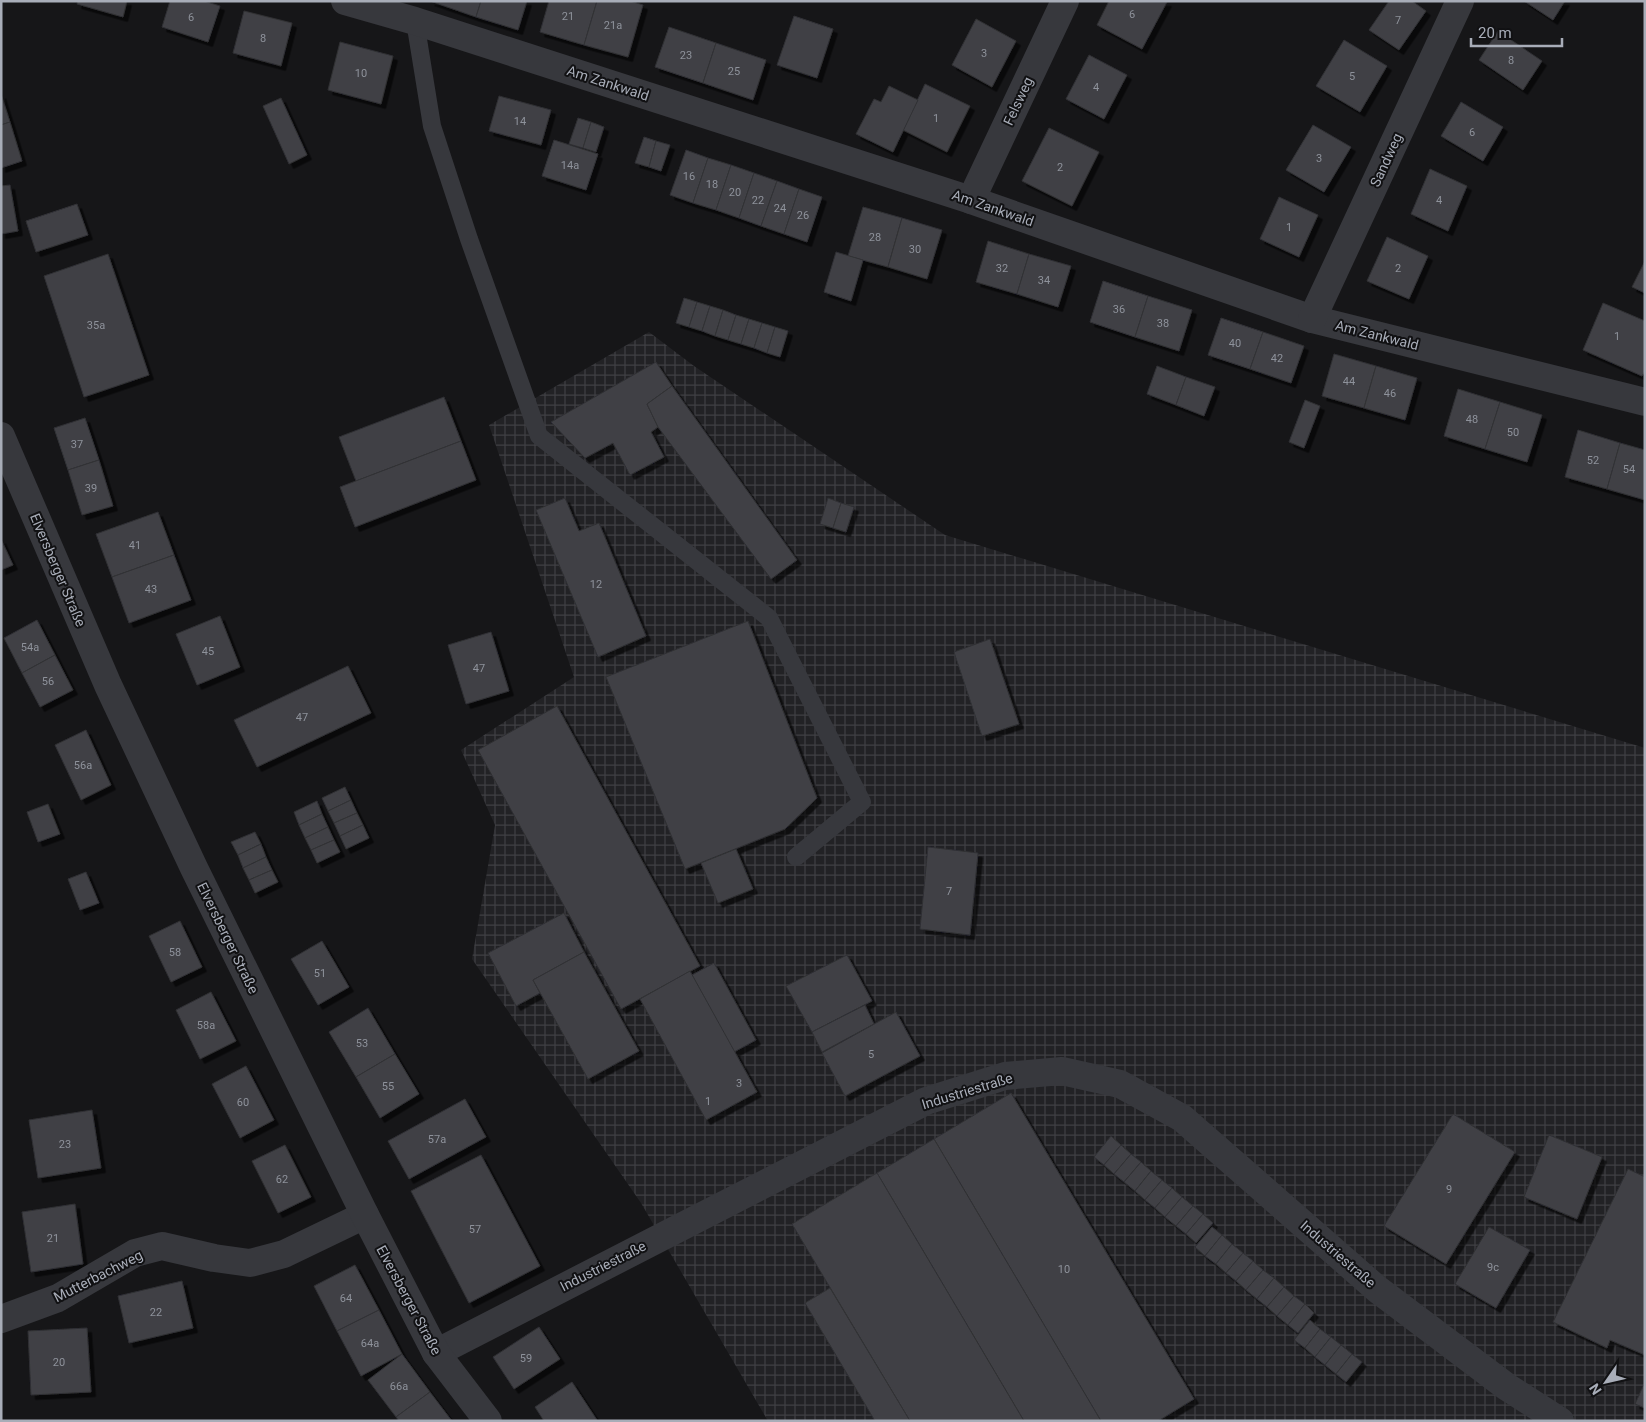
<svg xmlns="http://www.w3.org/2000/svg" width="1646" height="1422" font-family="Roboto,sans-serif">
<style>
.industrial{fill:url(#industrial-grid)}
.building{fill:#404145;stroke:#303034;filter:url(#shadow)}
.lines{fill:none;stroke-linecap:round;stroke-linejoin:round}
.service{stroke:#37383d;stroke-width:18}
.minor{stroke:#37383d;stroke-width:28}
.tertiary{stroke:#37383d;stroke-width:28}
.labels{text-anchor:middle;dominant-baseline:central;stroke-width:4;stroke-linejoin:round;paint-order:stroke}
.number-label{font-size:11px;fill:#8e929b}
.street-label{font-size:14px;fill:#a8adb8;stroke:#111113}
</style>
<defs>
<pattern id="industrial-grid" width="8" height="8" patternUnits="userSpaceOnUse" patternTransform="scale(1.25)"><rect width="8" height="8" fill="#222225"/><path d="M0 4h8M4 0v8" fill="none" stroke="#3f3f43"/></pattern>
<filter id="shadow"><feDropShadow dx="4.5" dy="4.5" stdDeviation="0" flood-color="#0009"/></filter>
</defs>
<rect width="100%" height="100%" fill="#161618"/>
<path class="industrial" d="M 649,332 L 694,366 L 945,535 L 1645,748 L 1645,1421 L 768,1421 L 641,1203 L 472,959 L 495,825 L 461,750 L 574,677 L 489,425 Z"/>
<g class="building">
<path d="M 78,1 L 127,1 L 123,17 L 77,4 Z"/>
<path d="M 170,1 L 204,1 L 220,6 L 208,42 L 162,27 Z"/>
<path d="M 430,1 L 481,1 L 476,17 Z"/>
<path d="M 481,1 L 527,1 L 518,30 L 476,17 Z"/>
<path d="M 549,1 L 597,1 L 584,45 L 540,32 Z"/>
<path d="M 597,1 L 630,1 L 643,5 L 628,57 L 584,45 Z"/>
<path d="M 1109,1 L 1167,2 L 1142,49 L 1097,25 Z"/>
<path d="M 1389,1 L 1412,1 L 1426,11 L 1399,50 L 1369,30 Z"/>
<path d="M 1524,1 L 1565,1 L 1553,20 Z"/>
<path d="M 244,11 L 292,23 L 281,66 L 233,53 Z"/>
<path d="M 794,16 L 833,29 L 817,78 L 777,65 Z"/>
<path d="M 976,19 L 1016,41 L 992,87 L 952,65 Z"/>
<path d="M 669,27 L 716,43 L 703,83 L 655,67 Z"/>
<path d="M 1498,31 L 1542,61 L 1523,90 L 1479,60 Z"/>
<path d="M 1344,40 L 1387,66 L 1360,112 L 1316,86 Z"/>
<path d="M 340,42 L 393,56 L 381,104 L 328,90 Z"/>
<path d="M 716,43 L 766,60 L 753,100 L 703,83 Z"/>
<path d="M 1089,55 L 1127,75 L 1104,119 L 1066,99 Z"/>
<path d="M 925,84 L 970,106 L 947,152 L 903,130 Z"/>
<path d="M 889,86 L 918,100 L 893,152 L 856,134 L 874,99 L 881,102 Z"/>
<path d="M 1,94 L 10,122 L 1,125 Z"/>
<path d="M 499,96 L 551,110 L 541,145 L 489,131 Z"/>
<path d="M 281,98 L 307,155 L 289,164 L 263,106 Z"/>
<path d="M 1461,102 L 1503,127 L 1483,161 L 1441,136 Z"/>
<path d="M 578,118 L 591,122 L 583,148 L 569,144 Z"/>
<path d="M 10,122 L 22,161 L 1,168 L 1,125 Z"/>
<path d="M 591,122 L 604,127 L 596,152 L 583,148 Z"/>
<path d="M 1313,125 L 1351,147 L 1324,192 L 1286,170 Z"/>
<path d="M 1049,128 L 1099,152 L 1072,206 L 1022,181 Z"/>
<path d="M 644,137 L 656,141 L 649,167 L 635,163 Z"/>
<path d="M 554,140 L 598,154 L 586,190 L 542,176 Z"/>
<path d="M 656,141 L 670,145 L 661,171 L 649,167 Z"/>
<path d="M 686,150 L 708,158 L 693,203 L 670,195 Z"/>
<path d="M 708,158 L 731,165 L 716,210 L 693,203 Z"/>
<path d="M 731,165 L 754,173 L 739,218 L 716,210 Z"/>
<path d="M 1430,169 L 1467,186 L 1448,231 L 1411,214 Z"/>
<path d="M 754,173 L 777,181 L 761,226 L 739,218 Z"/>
<path d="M 777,181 L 799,189 L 784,234 L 761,226 Z"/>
<path d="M 10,185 L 18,231 L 1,234 L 1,186 Z"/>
<path d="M 799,189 L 822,197 L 807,242 L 784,234 Z"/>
<path d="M 1279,197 L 1318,215 L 1299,257 L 1260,239 Z"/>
<path d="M 77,204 L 88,235 L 36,252 L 26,221 Z"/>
<path d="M 863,207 L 902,218 L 888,267 L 848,256 Z"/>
<path d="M 902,218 L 942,230 L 927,279 L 888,267 Z"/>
<path d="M 1387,237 L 1428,256 L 1409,299 L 1367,281 Z"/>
<path d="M 988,241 L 1029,254 L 1017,294 L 976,282 Z"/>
<path d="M 836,252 L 863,260 L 851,301 L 824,292 Z"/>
<path d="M 108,254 L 149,375 L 84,397 L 44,276 Z"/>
<path d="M 1029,254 L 1071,266 L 1058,307 L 1017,294 Z"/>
<path d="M 1645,261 L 1645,293 L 1632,287 Z"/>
<path d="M 1103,281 L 1148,296 L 1135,337 L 1090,322 Z"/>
<path d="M 1148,296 L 1192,310 L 1179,351 L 1135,337 Z"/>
<path d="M 684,298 L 697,302 L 689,327 L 676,323 Z"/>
<path d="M 697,302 L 710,306 L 702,331 L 689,327 Z"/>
<path d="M 1603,303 L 1645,321 L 1645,371 L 1642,376 L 1583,350 Z"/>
<path d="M 710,306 L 723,310 L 715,336 L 702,331 Z"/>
<path d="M 723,310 L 736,315 L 728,340 L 715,336 Z"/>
<path d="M 736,315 L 749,319 L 741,344 L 728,340 Z"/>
<path d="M 1221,318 L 1263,332 L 1250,369 L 1208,355 Z"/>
<path d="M 749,319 L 762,323 L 754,348 L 741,344 Z"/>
<path d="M 762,323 L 775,327 L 767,353 L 754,348 Z"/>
<path d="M 775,327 L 788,331 L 780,357 L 767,353 Z"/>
<path d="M 1263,332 L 1304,346 L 1291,383 L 1250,369 Z"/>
<path d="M 1334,354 L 1376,366 L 1364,408 L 1322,396 Z"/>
<path d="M 656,362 L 672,386 L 647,404 L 658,427 L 651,432 L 664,457 L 630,475 L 613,443 L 585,458 L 551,422 Z"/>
<path d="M 1157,366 L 1186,377 L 1176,405 L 1147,394 Z"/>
<path d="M 1376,366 L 1417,378 L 1405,420 L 1364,408 Z"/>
<path d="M 1186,377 L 1215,387 L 1204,416 L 1176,405 Z"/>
<path d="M 672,386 L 797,560 L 771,579 L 658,427 L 647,404 Z"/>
<path d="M 1458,389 L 1500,402 L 1485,449 L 1444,436 Z"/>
<path d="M 444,397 L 461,441 L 356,481 L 339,437 Z"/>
<path d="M 1305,400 L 1320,406 L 1304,448 L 1289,442 Z"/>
<path d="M 1500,402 L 1542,415 L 1527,462 L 1485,449 Z"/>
<path d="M 85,418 L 99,460 L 68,470 L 54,428 Z"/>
<path d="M 1578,430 L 1620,443 L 1607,489 L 1565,477 Z"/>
<path d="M 461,441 L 476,480 L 355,527 L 340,487 Z"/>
<path d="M 1620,443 L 1645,450 L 1645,500 L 1607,489 Z"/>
<path d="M 99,460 L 113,506 L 82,515 L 68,470 Z"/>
<path d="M 565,498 L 579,531 L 599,523 L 646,636 L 598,657 L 536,510 Z"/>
<path d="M 828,498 L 841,503 L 833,528 L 820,524 Z"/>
<path d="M 841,503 L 854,507 L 846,532 L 833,528 Z"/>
<path d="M 158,512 L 174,555 L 112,577 L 96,534 Z"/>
<path d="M 1,539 L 13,565 L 1,570 Z"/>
<path d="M 174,555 L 191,600 L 129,623 L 112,577 Z"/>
<path d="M 220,616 L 240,667 L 197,685 L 176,634 Z"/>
<path d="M 37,620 L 55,655 L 22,673 L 4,638 Z"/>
<path d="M 748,621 L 817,798 L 785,829 L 685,869 L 606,677 Z"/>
<path d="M 491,632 L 509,691 L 466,704 L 448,645 Z"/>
<path d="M 990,639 L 1019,724 L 982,736 L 954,652 Z"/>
<path d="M 55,655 L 73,690 L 40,707 L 22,673 Z"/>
<path d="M 348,666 L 371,713 L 257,767 L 234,720 Z"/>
<path d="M 557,706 L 700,966 L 621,1009 L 478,750 Z"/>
<path d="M 86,730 L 111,785 L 81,800 L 55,745 Z"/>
<path d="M 345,787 L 351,800 L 328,811 L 322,798 Z"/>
<path d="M 351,800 L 357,813 L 334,823 L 328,811 Z"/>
<path d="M 317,801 L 322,814 L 299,825 L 294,812 Z"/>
<path d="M 48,804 L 60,834 L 38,842 L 27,812 Z"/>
<path d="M 357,813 L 363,825 L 340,836 L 334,823 Z"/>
<path d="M 322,814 L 328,827 L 305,838 L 299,825 Z"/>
<path d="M 363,825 L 369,838 L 346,849 L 340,836 Z"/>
<path d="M 328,827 L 334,840 L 311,850 L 305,838 Z"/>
<path d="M 255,832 L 261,844 L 238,855 L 231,842 Z"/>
<path d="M 334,840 L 340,852 L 317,863 L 311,850 Z"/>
<path d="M 261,844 L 266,857 L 243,868 L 238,855 Z"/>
<path d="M 928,847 L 978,853 L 970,935 L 920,929 Z"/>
<path d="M 736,849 L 753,889 L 718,903 L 701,863 Z"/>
<path d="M 266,857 L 272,870 L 249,880 L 243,868 Z"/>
<path d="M 272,870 L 278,882 L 255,893 L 249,880 Z"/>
<path d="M 86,872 L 99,903 L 80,910 L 68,879 Z"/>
<path d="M 564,913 L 584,952 L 533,980 L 540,993 L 516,1006 L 488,953 Z"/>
<path d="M 180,921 L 202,967 L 171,982 L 149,936 Z"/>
<path d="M 322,941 L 349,987 L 318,1005 L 291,959 Z"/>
<path d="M 584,952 L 639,1051 L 588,1079 L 533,980 Z"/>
<path d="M 847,955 L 872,1001 L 812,1032 L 786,986 Z"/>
<path d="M 714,963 L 756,1040 L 734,1052 L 692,975 Z"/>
<path d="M 690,971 L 757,1092 L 706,1120 L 640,999 Z"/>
<path d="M 211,992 L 236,1041 L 200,1059 L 176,1010 Z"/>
<path d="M 865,1005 L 874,1024 L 822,1052 L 812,1032 Z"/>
<path d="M 368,1008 L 395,1054 L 356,1077 L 329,1032 Z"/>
<path d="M 896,1012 L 920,1056 L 845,1096 L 822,1053 Z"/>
<path d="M 395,1054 L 419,1094 L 380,1118 L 356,1077 Z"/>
<path d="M 246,1066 L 274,1120 L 240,1138 L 212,1084 Z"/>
<path d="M 1011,1093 L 1194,1399 L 1158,1421 L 1101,1421 L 934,1139 Z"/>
<path d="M 465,1099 L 486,1137 L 409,1179 L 388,1141 Z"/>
<path d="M 92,1110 L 101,1168 L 38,1178 L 29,1120 Z"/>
<path d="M 1453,1114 L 1515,1152 L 1446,1264 L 1384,1226 Z"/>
<path d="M 1549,1135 L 1602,1157 L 1577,1219 L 1524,1197 Z"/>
<path d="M 1111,1136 L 1121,1145 L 1104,1165 L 1094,1157 Z"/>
<path d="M 934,1139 L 1101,1421 L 1024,1421 L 877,1173 Z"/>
<path d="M 285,1145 L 311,1197 L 278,1213 L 252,1161 Z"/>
<path d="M 1121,1145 L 1131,1154 L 1114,1174 L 1104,1165 Z"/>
<path d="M 1131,1154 L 1141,1162 L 1124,1182 L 1114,1174 Z"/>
<path d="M 481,1155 L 540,1266 L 469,1303 L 411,1191 Z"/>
<path d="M 1141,1162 L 1151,1171 L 1135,1191 L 1124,1182 Z"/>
<path d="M 1628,1169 L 1645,1177 L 1645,1355 L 1610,1340 L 1607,1348 L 1553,1322 Z"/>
<path d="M 1151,1171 L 1162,1180 L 1145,1200 L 1135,1191 Z"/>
<path d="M 877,1173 L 1024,1421 L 910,1421 L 792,1224 Z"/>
<path d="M 1162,1180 L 1172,1188 L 1155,1208 L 1145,1200 Z"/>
<path d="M 1172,1188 L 1182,1197 L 1165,1217 L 1155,1208 Z"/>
<path d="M 1182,1197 L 1193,1206 L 1176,1226 L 1165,1217 Z"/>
<path d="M 75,1204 L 83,1264 L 31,1272 L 22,1212 Z"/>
<path d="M 1193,1206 L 1203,1214 L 1186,1234 L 1176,1226 Z"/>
<path d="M 1203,1214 L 1213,1223 L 1196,1243 L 1186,1234 Z"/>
<path d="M 1212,1227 L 1222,1235 L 1205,1256 L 1195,1247 Z"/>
<path d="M 1489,1227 L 1530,1250 L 1496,1308 L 1455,1284 Z"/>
<path d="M 1222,1235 L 1232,1244 L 1216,1264 L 1205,1256 Z"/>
<path d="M 1232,1244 L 1243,1253 L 1226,1273 L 1216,1264 Z"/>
<path d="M 1243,1253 L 1253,1261 L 1236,1281 L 1226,1273 Z"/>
<path d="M 1253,1261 L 1263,1270 L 1246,1290 L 1236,1281 Z"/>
<path d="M 355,1265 L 379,1310 L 337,1331 L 314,1286 Z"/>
<path d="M 1263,1270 L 1274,1278 L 1257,1299 L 1246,1290 Z"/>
<path d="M 1274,1278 L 1284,1287 L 1267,1307 L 1257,1299 Z"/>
<path d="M 182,1281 L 193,1328 L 129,1343 L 118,1296 Z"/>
<path d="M 1284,1287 L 1294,1296 L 1277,1316 L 1267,1307 Z"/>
<path d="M 830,1288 L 910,1421 L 875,1421 L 805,1303 Z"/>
<path d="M 1294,1296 L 1305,1304 L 1288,1325 L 1277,1316 Z"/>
<path d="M 1305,1304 L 1314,1313 L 1298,1333 L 1288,1325 Z"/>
<path d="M 379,1310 L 402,1354 L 361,1376 L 337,1331 Z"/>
<path d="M 1310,1320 L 1320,1329 L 1305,1348 L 1294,1340 Z"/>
<path d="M 539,1327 L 560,1359 L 514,1389 L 493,1357 Z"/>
<path d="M 87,1328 L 91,1392 L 31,1395 L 28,1331 Z"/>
<path d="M 1320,1329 L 1331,1337 L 1315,1357 L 1305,1348 Z"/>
<path d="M 1331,1337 L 1341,1345 L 1325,1365 L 1315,1357 Z"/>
<path d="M 1341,1345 L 1352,1354 L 1336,1374 L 1325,1365 Z"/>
<path d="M 402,1354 L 430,1392 L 396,1417 L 368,1380 Z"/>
<path d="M 1352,1354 L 1362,1362 L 1346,1382 L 1336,1374 Z"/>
<path d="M 572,1382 L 597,1420 L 544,1421 L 535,1407 Z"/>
<path d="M 1645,1382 L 1645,1408 L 1635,1404 Z"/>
<path d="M 430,1392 L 452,1421 L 399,1421 L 396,1417 Z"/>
</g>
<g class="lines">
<path class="service" d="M 415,21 L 432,126 L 469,239 L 539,436 L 769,618 L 862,802 L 796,857"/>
<g class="minor">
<path d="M 345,1 L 415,21 L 971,200 L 1312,319 L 1645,402"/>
<path d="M 971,200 L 1065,1"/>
<path d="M 1312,319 L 1460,1"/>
<path d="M 1,1319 L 58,1298 L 135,1253 L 162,1246 L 214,1258 L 250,1263 L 284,1254 L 365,1215"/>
<path d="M 436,1353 L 926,1101 L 1005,1076 L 1062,1071 L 1120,1084 L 1182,1118 L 1377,1289 L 1507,1387 L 1560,1421"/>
</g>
<path class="tertiary" d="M 1,436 L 108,685 L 194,868 L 365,1215 L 436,1353 L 488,1421"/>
</g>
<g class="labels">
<g class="number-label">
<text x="1132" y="14">6</text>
<text x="568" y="16">21</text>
<text x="191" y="17">6</text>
<text x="1398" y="20">7</text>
<text x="613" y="25">21a</text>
<text x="263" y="38">8</text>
<text x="984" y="53">3</text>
<text x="686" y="55">23</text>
<text x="1511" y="60">8</text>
<text x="734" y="71">25</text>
<text x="361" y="73">10</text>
<text x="1352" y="76">5</text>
<text x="1096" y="87">4</text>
<text x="936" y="118">1</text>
<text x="520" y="121">14</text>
<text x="1472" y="132">6</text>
<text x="1319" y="158">3</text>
<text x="570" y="165">14a</text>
<text x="1060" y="167">2</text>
<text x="689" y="176">16</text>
<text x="712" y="184">18</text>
<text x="735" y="192">20</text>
<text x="758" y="200">22</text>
<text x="1439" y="200">4</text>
<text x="780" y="208">24</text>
<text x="803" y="215">26</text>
<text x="1289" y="227">1</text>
<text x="875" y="237">28</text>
<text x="915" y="249">30</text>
<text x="1002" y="268">32</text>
<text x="1398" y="268">2</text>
<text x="1044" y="280">34</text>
<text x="1119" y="309">36</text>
<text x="1163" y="323">38</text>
<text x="96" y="325">35a</text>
<text x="1617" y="336">1</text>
<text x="1235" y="343">40</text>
<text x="1277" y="358">42</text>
<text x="1349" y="381">44</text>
<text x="1390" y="393">46</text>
<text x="1472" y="419">48</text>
<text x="1513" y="432">50</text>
<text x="77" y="444">37</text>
<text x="1593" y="460">52</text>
<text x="1629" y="469">54</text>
<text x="91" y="488">39</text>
<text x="135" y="545">41</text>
<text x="596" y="584">12</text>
<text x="151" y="589">43</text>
<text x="30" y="647">54a</text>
<text x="208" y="651">45</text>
<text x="479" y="668">47</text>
<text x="48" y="681">56</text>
<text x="302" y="717">47</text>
<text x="83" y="765">56a</text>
<text x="949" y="891">7</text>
<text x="175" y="952">58</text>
<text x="320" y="973">51</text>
<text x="206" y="1025">58a</text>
<text x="362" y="1043">53</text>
<text x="871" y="1054">5</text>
<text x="739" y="1083">3</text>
<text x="388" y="1086">55</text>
<text x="708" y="1101">1</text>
<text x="243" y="1102">60</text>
<text x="437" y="1139">57a</text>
<text x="65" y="1144">23</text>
<text x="282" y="1179">62</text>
<text x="1449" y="1189">9</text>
<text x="475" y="1229">57</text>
<text x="53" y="1238">21</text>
<text x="1493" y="1267">9c</text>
<text x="1064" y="1269">10</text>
<text x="346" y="1298">64</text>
<text x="156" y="1312">22</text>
<text x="370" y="1343">64a</text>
<text x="526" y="1358">59</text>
<text x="59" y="1362">20</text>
<text x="399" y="1386">66a</text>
</g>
<g class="street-label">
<text transform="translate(608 83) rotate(18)">Am Zankwald</text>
<text transform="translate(1018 101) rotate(-65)">Felsweg</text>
<text transform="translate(1386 160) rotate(-65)">Sandweg</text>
<text transform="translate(993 208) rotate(19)">Am Zankwald</text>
<text transform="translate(1377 335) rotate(14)">Am Zankwald</text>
<text transform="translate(58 570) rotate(67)">Elversberger Straße</text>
<text transform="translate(228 938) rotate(64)">Elversberger Straße</text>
<text transform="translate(967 1091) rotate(-17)">Industriestraße</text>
<text transform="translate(1338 1254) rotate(41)">Industriestraße</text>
<text transform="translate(603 1266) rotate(-27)">Industriestraße</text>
<text transform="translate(98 1276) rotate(-27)">Mutterbachweg</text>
<text transform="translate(409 1300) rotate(62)">Elversberger Straße</text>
</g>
</g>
<rect width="1646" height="1422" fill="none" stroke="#a8adb8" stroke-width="5"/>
<g transform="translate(1606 1382) rotate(236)" stroke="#111113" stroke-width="4" paint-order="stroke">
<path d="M0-4L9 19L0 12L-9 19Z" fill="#a8adb8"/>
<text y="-8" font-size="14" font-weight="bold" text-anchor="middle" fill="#a8adb8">N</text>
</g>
<path d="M1471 38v8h91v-8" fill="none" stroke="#a8adb8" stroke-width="2.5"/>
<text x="1478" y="38" font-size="15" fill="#a8adb8" stroke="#111113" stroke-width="4" paint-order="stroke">20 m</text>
</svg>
